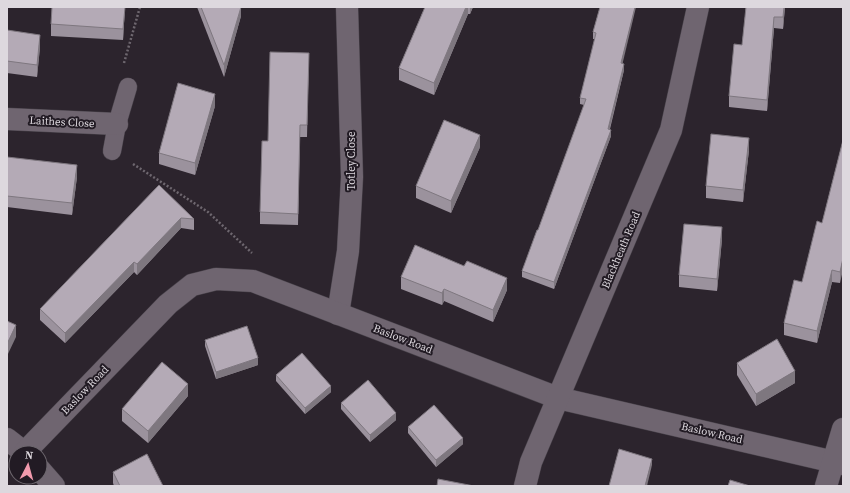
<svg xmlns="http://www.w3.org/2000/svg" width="850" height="493" font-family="'Source Serif 4',serif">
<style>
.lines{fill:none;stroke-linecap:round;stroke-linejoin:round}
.lane-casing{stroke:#48424a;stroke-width:19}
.street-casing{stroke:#48424a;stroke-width:23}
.path{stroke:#6e676f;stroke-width:2.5;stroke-dasharray:2 2;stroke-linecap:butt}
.lane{stroke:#6f6570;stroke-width:18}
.street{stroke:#6f6570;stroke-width:22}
.wall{fill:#9b929d}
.shaded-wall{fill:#7e777f}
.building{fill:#b4aab6;stroke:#7e777f}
.labels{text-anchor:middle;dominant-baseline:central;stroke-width:4;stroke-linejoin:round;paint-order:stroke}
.street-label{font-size:11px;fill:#ddd8de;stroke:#221b24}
</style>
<rect width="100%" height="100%" fill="#2c242d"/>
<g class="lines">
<g class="lane-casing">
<path id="lane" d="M 112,151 L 117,124 L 128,87"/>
</g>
<g class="street-casing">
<g id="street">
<path d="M 7,119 L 117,124"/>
<path d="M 338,314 L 348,251 L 352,177 L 347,7"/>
<path d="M 7,439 L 25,453"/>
<path d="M 25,452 L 168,304 L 192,285 L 216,279 L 253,281 L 558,398 L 843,464"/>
<path d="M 40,470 L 54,486"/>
<path d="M 525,486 L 531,462 L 671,130 L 698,7"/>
<path d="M 826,486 L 843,429"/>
</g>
</g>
<g class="path">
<path d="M 124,63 L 140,7"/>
<path d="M 133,164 L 208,212 L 252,253"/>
</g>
<use href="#lane" class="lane"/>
<use href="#street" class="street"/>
</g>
<g class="wall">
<path d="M 125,7 L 123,40 L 51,36 L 51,24 Z"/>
<path d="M 197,7 L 241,7 L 241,16 L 224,77 Z"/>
<path d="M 425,7 L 473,7 L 470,14 L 468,14 L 434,95 L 399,80 L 399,68 Z"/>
<path d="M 600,7 L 623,64 L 624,70 L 610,129 L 611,136 L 554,289 L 522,277 L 522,271 L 538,230 L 584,105 L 580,104 L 580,98 L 595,39 L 593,39 L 593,32 Z"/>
<path d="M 746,7 L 785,7 L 783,29 L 774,28 L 767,111 L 729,107 L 729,96 L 742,45 Z"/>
<path d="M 7,30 L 40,47 L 37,77 L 7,73 Z"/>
<path d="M 309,53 L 307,137 L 300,137 L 298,225 L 260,224 L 260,212 Z"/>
<path d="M 215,106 L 195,175 L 159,164 L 159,153 Z"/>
<path d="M 843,140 L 840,283 L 832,282 L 817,343 L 784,335 L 784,323 L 802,282 L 822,223 Z"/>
<path d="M 480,147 L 451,213 L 416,198 L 416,186 Z"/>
<path d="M 749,150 L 743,202 L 706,198 L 706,186 Z"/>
<path d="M 7,157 L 77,177 L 72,215 L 7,207 Z"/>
<path d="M 159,185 L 194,219 L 194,230 L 181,228 L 137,275 L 134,272 L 65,343 L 40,320 L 40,309 Z"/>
<path d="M 722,239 L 717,291 L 679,287 L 679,275 Z"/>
<path d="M 401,277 L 507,290 L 493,322 L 444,301 L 442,305 L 401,289 Z"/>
<path d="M 205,340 L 258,365 L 216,379 L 205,346 Z"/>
<path d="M 737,363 L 795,383 L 756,406 L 737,375 Z"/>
<path d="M 276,375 L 331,392 L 305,414 L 276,381 Z"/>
<path d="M 188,396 L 148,443 L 122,421 L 122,409 Z"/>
<path d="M 341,403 L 396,420 L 370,442 L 341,409 Z"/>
<path d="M 408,427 L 463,444 L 436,467 L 408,433 Z"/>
<path d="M 113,472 L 163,486 L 114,486 L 113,483 Z"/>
</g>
<g class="shaded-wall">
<path d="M 125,7 L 123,40 L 123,29 Z"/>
<path d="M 241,7 L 241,16 L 224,77 L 224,65 Z"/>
<path d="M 466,7 L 468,7 L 468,14 L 434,95 L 434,83 Z"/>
<path d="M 470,7 L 473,7 L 470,14 Z"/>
<path d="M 635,7 L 636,7 L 621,70 L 621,63 Z"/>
<path d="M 784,7 L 785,7 L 783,29 L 783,17 Z"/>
<path d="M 774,17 L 774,28 L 767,111 L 767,100 Z"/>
<path d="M 40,35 L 40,47 L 37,77 L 37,65 Z"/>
<path d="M 624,64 L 624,70 L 608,135 L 608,129 Z"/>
<path d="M 215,94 L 215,106 L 195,175 L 195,163 Z"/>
<path d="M 611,130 L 611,136 L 554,289 L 554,282 Z"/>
<path d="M 480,135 L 480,147 L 451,213 L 451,201 Z"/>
<path d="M 749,138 L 749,150 L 743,202 L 743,190 Z"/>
<path d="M 77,165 L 77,177 L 72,215 L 72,203 Z"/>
<path d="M 181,218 L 181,228 L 137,275 L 137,264 Z"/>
<path d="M 722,227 L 722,239 L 717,291 L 717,279 Z"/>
<path d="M 843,258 L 843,270 L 840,283 L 840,272 Z"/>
<path d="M 134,262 L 134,272 L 65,343 L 65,333 Z"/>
<path d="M 832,270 L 832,282 L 817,343 L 817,331 Z"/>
<path d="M 507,278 L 507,290 L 493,322 L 493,310 Z"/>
<path d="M 444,289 L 444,301 L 442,305 L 442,293 Z"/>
<path d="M 16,325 L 16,337 L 7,356 L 7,344 Z"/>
<path d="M 258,358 L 258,365 L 216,379 L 216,372 Z"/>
<path d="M 795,371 L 795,383 L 756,406 L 756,394 Z"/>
<path d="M 188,384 L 188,396 L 148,443 L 148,431 Z"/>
<path d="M 331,386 L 331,392 L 305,414 L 305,408 Z"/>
<path d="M 396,413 L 396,420 L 370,442 L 370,435 Z"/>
<path d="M 463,438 L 463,444 L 436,467 L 436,460 Z"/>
<path d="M 652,459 L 652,465 L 647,486 L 645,486 Z"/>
</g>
<g class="building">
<path d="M 52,7 L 125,7 L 123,29 L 51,24 Z"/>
<path d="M 201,7 L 241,7 L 224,65 Z"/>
<path d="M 425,7 L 466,7 L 434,83 L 399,68 Z"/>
<path d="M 600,7 L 635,7 L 621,63 L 624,64 L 608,129 L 611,130 L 554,282 L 522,271 L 537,230 L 538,230 L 586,99 L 580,98 L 596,33 L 593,32 Z"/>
<path d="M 746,7 L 784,7 L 783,17 L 774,17 L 767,100 L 729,96 L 734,44 L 742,45 Z"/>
<path d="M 7,30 L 40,35 L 37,65 L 7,61 Z"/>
<path d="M 270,52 L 309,53 L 307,125 L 300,125 L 298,214 L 260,212 L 262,141 L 268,141 Z"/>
<path d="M 178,83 L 215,94 L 195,163 L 159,153 Z"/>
<path d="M 444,120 L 480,135 L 451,201 L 416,186 Z"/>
<path d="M 711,134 L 749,138 L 743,190 L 706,186 Z"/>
<path d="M 843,140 L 843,258 L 840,272 L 832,270 L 817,331 L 784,323 L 794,280 L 802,282 L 817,221 L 822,223 Z"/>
<path d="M 7,157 L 77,165 L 72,203 L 7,196 Z"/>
<path d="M 159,185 L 194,219 L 181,218 L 137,264 L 134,262 L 65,333 L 40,309 Z"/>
<path d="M 684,224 L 722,227 L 717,279 L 679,275 Z"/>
<path d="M 415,245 L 464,266 L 467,261 L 507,278 L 493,310 L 444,289 L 442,293 L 401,277 Z"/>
<path d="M 7,321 L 16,325 L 7,344 Z"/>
<path d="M 247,326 L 258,358 L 216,372 L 205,340 Z"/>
<path d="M 777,339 L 795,371 L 756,394 L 737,363 Z"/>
<path d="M 302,353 L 331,386 L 305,408 L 276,375 Z"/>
<path d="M 162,362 L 188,384 L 148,431 L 122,409 Z"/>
<path d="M 368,380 L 396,413 L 370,435 L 341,403 Z"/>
<path d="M 434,405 L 463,438 L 436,460 L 408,427 Z"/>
<path d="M 619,449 L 652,459 L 645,486 L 609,486 Z"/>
<path d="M 147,454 L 163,486 L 120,486 L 113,472 Z"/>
<path d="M 438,479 L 474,486 L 437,486 Z"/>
<path d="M 730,480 L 750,486 L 728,486 Z"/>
</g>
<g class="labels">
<g class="street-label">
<text transform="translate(62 122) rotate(3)">Laithes Close</text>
<text transform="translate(351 161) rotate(-90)">Totley Close</text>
<text transform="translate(621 250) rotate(-67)">Blackheath Road</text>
<text transform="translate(403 339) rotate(21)">Baslow Road</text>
<text transform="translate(85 390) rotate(-46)">Baslow Road</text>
<text transform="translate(712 433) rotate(13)">Baslow Road</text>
</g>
</g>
<rect width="850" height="493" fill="none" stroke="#ddd8de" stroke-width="16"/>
<g transform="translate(28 465) rotate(6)"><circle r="19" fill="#221b24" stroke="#6d676e"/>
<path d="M0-3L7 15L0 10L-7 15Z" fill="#f29aad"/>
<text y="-6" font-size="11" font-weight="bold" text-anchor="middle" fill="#ddd8de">N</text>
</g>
</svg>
